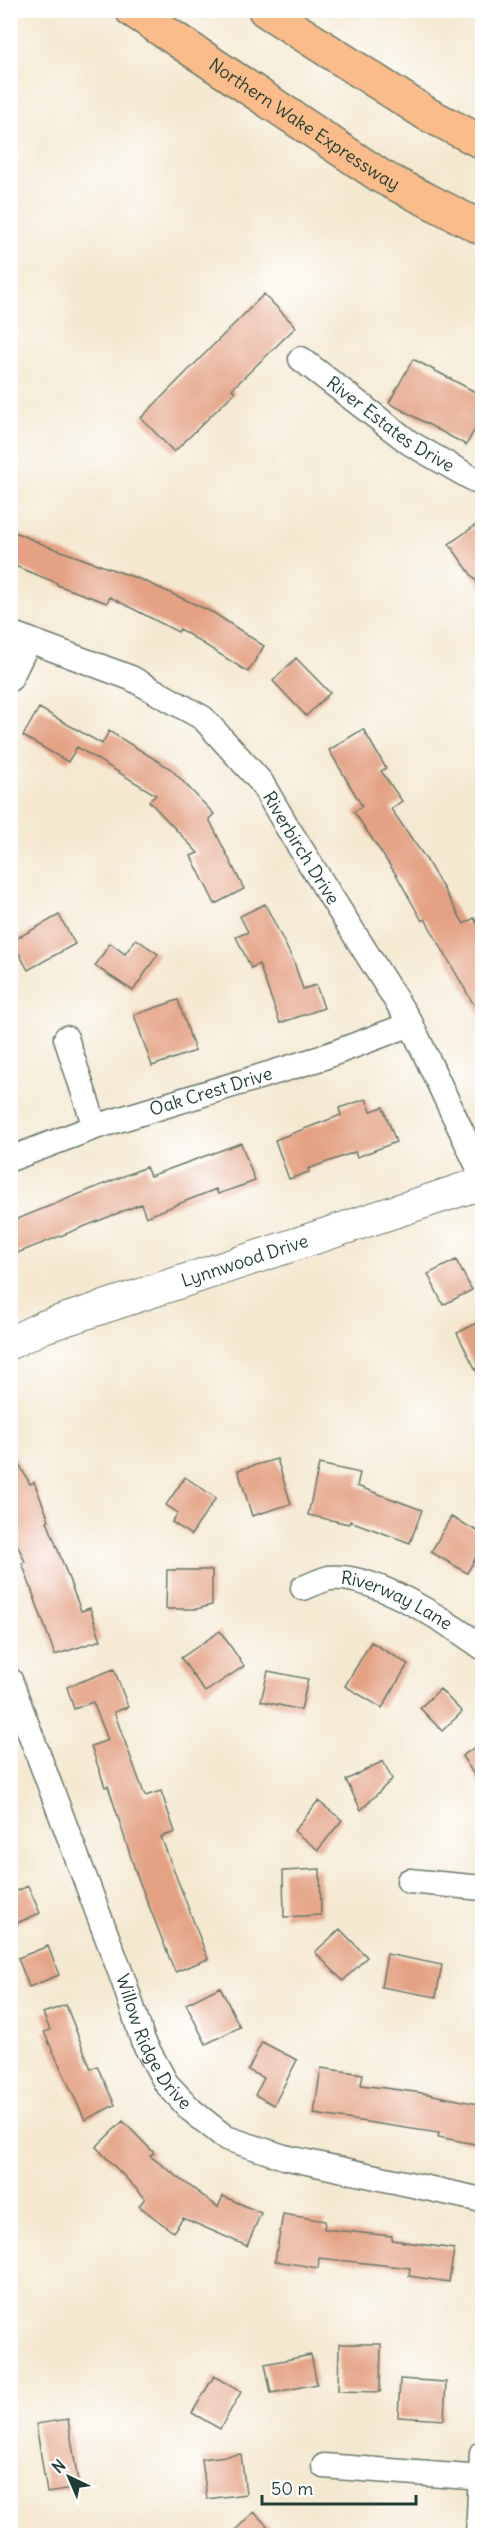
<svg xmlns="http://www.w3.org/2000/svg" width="493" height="2546" viewBox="0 0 493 2546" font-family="Delius,sans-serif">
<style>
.building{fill:#e4a183}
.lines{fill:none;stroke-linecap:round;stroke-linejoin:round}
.minor-casing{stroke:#6a796b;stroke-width:27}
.tertiary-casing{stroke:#6a796b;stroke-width:34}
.motorway-casing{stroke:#6a796b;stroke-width:36}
.minor{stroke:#fff;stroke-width:24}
.tertiary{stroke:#fff;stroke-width:32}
.motorway{stroke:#f9bc8a;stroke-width:33}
.labels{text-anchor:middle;stroke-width:4.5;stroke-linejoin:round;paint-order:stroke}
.street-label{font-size:18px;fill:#1f3d34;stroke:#fff}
</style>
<rect width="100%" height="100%" fill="#fff"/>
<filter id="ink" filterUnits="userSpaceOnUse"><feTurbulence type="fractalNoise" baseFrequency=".0167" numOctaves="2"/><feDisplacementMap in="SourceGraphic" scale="12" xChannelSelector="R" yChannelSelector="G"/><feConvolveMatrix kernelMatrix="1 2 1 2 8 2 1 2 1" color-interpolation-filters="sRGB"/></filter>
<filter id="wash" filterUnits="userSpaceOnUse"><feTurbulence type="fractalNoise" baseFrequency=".008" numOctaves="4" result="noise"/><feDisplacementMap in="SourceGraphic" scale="24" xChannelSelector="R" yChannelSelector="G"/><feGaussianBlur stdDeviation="1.35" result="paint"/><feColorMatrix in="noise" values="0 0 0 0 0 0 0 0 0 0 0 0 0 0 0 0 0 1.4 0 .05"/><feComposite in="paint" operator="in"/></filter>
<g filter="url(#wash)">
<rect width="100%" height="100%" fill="#f4e8d0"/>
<g id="blocks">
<path class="building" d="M264,294L296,327L232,389L235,392L174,452L141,418Z
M413,359L483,396V415L466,445L389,403Z
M483,520V591L449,544Z
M10,530L47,546L142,580L214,613L264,646L248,672L180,629L178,632L110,597L107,603L57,585V583L10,564Z
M296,658L330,693L306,716L273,681Z
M39,708L102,744L109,731L171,769L214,814L209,819L244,889L215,904L191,856L198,853L149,801L156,795L77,747L68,762L23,736Z
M363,729L386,768L381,771L402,801L391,809L426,859L464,924L474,918L483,932V1021L425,919L422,921L397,876L354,812L362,806L329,750Z
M265,904L294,962L303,989L316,985L324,1008L280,1023L259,964L251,968L236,937L248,932L240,916Z
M59,915L75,944L28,970L12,941Z
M136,939L158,954L133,991L95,966L110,943L125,954Z
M178,1000L195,1051L152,1066L134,1015Z
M366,1099L371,1111L383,1107L396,1142L357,1157L355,1152L308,1169L309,1172L289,1179L275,1140L341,1115L339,1108Z
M241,1143L255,1181L218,1194L216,1189L146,1217L141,1204L10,1256V1222L146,1167L150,1176Z
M456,1260L472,1290L443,1305L428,1274Z
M483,1320V1384L457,1333Z
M10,1447L30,1484L34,1482L49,1520L47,1521L81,1611L90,1608L101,1640L55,1655L22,1563L25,1562L10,1528Z
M277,1459L291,1504L252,1516L238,1470Z
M319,1464L360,1473L357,1486L422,1510L410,1543L350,1521L349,1524L308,1515Z
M185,1477L216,1498L191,1535L172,1522L178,1513L166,1505Z
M451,1517L483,1534V1546L467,1573L431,1552Z
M167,1570H212V1605L197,1609H166Z
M220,1631L244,1666L205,1692L181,1658Z
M371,1642L408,1664L382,1708L345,1686Z
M114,1669L128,1707L114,1712L145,1796L161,1791L175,1832L161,1837L208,1959L175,1972L136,1873L108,1786L105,1787L91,1746L108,1740L93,1702L74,1709L67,1687Z
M268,1671L308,1679L301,1710L261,1701Z
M440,1689L462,1712L442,1731L420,1708Z
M483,1742V1789L462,1756Z
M383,1761L392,1779L361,1810L346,1780Z
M318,1801L342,1820L318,1850L294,1831Z
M320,1869L321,1915L284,1917L283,1871Z
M28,1886L40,1913L10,1926V1894Z
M340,1929L367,1957L343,1981L315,1952Z
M48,1946L59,1975L29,1987L18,1958Z
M387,1954L442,1965L436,1997L381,1987Z
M220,1987L240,2027L206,2044L186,2004Z
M66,2005L91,2069L97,2066L115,2105L85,2120L44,2032L50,2030L43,2013Z
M262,2042L297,2060L274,2105L255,2095L264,2078L248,2070Z
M321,2068L363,2074L361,2085L423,2093L483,2105L480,2145L438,2137L439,2133L314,2114Z
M123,2121L154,2153L150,2156L218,2207L223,2196L261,2213L247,2246L183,2218L173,2232L139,2206L145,2198L96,2147Z
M283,2214L325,2221L324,2229L392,2236V2240L454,2249L449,2282L409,2276L410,2268L319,2258L318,2268L275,2261Z
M339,2344H381L380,2392L338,2391Z
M311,2355L317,2384L271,2393L265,2364Z
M214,2376L241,2392L220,2429L192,2413Z
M400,2379L446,2382L444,2420L398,2417Z
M68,2419L79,2488L47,2493L36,2424Z
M241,2454L246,2494L207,2499L202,2459Z
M254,2512L276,2535H230Z"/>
</g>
</g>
<g filter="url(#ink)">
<use href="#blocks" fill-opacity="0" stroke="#6a796b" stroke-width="1.5"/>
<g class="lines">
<g class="minor-casing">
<g id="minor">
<path id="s1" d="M301,359L410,443L482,484"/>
<path id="s2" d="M10,633L131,678L203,718L261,782L289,830L411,1024L482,1175"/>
<path d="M10,679L29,640"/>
<path d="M66,1038L95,1127"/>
<path id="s3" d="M10,1159L95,1127L321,1058L411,1024"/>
<path id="s4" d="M303,1588C311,1585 321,1580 329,1578C373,1573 447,1622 482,1647"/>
<path id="s5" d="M10,1680L124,1982L143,2041L166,2083L191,2110L226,2138L284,2157L482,2200"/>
<path d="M409,1881L482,1888"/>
<path d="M324,2466L482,2478"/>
<path d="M478,2536L482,2453"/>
</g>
</g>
<g class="tertiary-casing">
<g id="tertiary">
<path id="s6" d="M10,1343L43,1327L482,1183"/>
</g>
</g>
<g class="motorway-casing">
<g id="motorway">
<path id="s7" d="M132,10L382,177L482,228"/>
<path d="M265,10L427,114L482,142"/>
</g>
</g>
<use href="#minor" class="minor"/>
<use href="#tertiary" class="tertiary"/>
<use href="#motorway" class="motorway"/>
</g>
</g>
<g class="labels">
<g class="street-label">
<text dy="6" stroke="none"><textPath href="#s7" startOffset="207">Northern Wake Expressway</textPath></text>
<text dy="6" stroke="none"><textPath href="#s1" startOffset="111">River Estates Drive</textPath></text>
<text dy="6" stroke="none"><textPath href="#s2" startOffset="375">Riverbirch Drive</textPath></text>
<text dy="6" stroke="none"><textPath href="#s3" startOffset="212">Oak Crest Drive</textPath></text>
<text dy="6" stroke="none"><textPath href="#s6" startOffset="249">Lynnwood Drive</textPath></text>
<text dy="6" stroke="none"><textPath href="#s4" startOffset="100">Riverway Lane</textPath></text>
<text dy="6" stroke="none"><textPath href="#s5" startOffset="390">Willow Ridge Drive</textPath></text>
</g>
</g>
<rect width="493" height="2546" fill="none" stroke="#fff" stroke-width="36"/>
<g transform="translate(69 2477) rotate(316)" stroke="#ffffff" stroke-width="4.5" paint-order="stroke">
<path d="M0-4.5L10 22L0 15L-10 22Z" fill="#1f3d34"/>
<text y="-9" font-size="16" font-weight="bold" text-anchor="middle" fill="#1f3d34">N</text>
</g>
<path d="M262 2495v9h154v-9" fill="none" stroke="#1f3d34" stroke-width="3"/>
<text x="271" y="2495" font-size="18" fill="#1f3d34" stroke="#ffffff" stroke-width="4.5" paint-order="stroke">50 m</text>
</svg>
